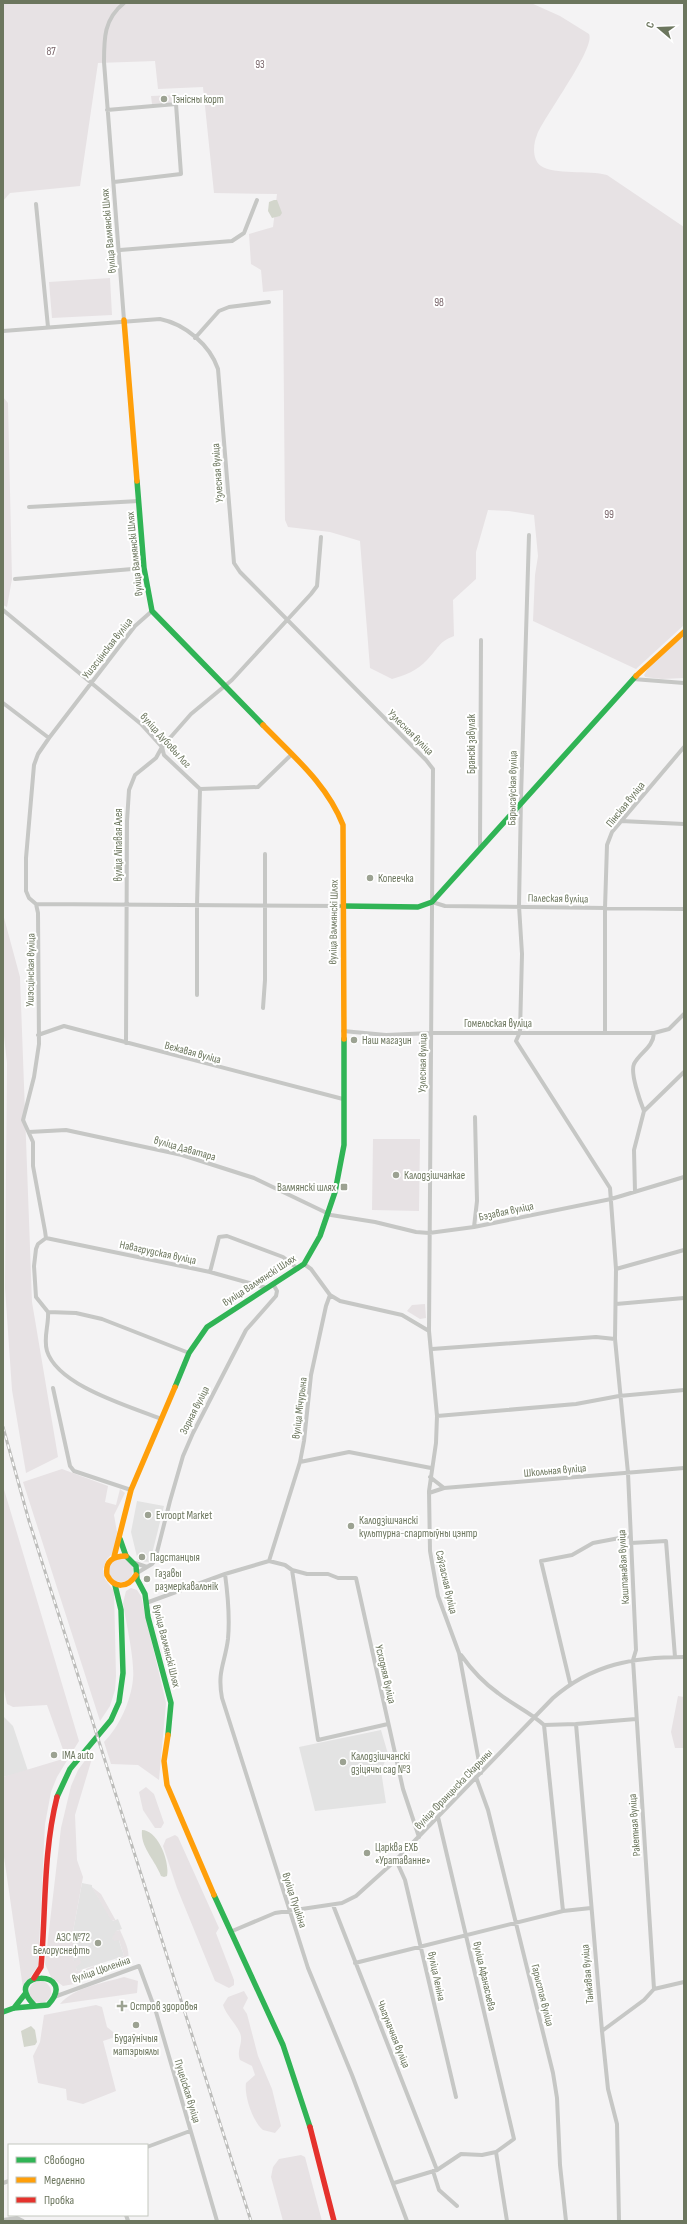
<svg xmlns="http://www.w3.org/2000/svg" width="687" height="2224" viewBox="0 0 687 2224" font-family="'Sofia Sans Condensed',sans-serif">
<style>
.built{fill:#e3e3e3}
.green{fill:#e7e2e4}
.water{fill:#d3d6cc}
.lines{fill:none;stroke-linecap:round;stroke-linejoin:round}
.street{stroke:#c6c7c5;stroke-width:4}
.fast{stroke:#30b455;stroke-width:5.5}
.slow{stroke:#ff9f0a;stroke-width:5.5}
.jam{stroke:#e5322d;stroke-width:5.5}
.rail-casing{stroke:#bdbdbb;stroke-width:3}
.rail{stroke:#fff;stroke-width:1.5;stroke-dasharray:4.5;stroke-linecap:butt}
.poi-dot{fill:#9ca292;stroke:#fff;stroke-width:1.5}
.labels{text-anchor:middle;stroke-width:4;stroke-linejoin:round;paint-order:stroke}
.park-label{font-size:11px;fill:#79656a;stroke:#fff}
.poi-label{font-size:11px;fill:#6c765e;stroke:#fff;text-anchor:start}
.street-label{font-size:11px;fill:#6c765e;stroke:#fff}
</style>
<rect width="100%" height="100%" fill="#f4f3f4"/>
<path class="built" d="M137,1501L164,1506L150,1562L138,1561L131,1532Z
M3,1716L13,1726L28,1771L3,1777Z
M381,1730L388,1754L381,1771L386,1803L315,1811L299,1747Z
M82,1883L92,1885V1887L113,1921L118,1919L122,1929L116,1931L124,1956L77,1971L70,1949L74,1948L72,1937Z"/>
<path class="green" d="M3,3H531L560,16L589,34C596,48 543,118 537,135C533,144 532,160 541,166C554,175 589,170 607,175L684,227V625L636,669L533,621L535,575L538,556L534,515L509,511L488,510L476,552V579L453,600L454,636C438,642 438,649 427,660C417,671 405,675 392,679L370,668L360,541L330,532L288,527L285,520L283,290L263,292L261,270L251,264L249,234L273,227L277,194L214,193L203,87L158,89L155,61L98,63L80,186L10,193L3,201Z
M176,95L177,102L152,104L151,96Z
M110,278L112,315L52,318L49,282Z
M3,397L8,403L12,579L7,607L3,605Z
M684,635V678L662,679L645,677L644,675L649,667Z
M3,914L20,977L32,1302L58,1457L26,1473L12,1390L5,1288L7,1063L3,1027Z
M373,1139H420L419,1211L372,1210Z
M425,1304L426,1318L420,1319L407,1311L412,1305Z
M62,1469L108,1486L105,1502L116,1505L120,1489L125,1493L114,1515L117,1532L114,1552L107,1559L103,1569L105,1579L114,1591L116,1676L115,1690L110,1706L100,1721L23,1482Z
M3,1486L79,1741L57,1777L51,1792L45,1824L38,1966L23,1988L3,1850V1777L66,1758L47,1705L13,1707L7,1704L3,1685Z
M109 1570a12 12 0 1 1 24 0a12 12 0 1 1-24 0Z
M131,1588L137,1590L141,1596L166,1703L159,1780L138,1765L111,1764L104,1742C119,1727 131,1701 133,1679C135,1661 126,1622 123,1603L126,1591Z
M678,1696L684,1697V1748H675L671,1732Z
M92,1751L93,1755L75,1815L77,1860L83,1877L72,1937L74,1948L70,1950L74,1961L80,1959L81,1963L76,1967L77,1971L83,1969L74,1984L63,1986L51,1977L45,1964L61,1828L71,1786L78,1770Z
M146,1787L154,1794L164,1823L161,1828H155L143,1810L139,1792Z
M175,1835L178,1837L219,1928L216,1933L234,1980V1985L229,1988L215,1981L177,1888L163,1846L166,1839Z
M92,1887L101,1894L116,1921L111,1920Z
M120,1930C124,1940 135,1958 123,1965L115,1960L124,1956L119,1940L114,1941L112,1938L116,1931Z
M102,1963L104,1967L108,1965L109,1968L106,1969V1971L79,1982L86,1969Z
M124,1977L138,1981L137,1993L60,2004C74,1987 104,1983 124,1977Z
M29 1992a11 11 0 1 1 22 0a11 11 0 1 1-22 0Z
M244,1991L248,1998L243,2008L247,2014L258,2056L272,2089L281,2126L275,2133L263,2130C253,2122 244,2096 246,2083L255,2075L252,2066L240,2060C236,2049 244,2043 240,2033C235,2022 226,2015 223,2005L228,1997Z
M96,2005L102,2007L107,2027L118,2036L103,2041L116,2091L83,2104L67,2100L66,2089L38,2083L33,2056L40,2042L44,2015Z
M301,2155L305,2157L322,2221H283L271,2177L273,2167L279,2159Z"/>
<path class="water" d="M274,200H277L282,213L280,216L272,218L268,211L269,202Z
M142,1830C158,1830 170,1862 167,1876L164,1877L161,1876C155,1860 140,1847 142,1830Z
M31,2026L35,2030L37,2042L35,2045L24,2047L21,2031Z"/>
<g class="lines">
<path class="street" d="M124,3C104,19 104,38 104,62L124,320
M107,110L176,104L181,174L114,182
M36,204L48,327
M120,250L232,241L244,233L257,200
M3,331L160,319C185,324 210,345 218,369L234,563L240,572L426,760L433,769L429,1331L437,1416L436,1443L429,1491L430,1551L438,1596L459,1653L481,1773
M195,338L219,311L229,307L269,302
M29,507L139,501
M529,535L521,798L519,906L522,954L520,1032L516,1041L610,1188L616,1269L615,1339L628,1473L636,1650L633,1660L654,1989
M15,579L144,568
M3,610L141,724L162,747L164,755L200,789L258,787L292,754
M152,611L135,626L49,738L38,754L34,765L26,858V891L29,898L36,904L38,913L39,1044L34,1077L23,1120L33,1142V1166L45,1231L46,1238L38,1244L36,1249L34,1266L36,1297L48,1312C49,1325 43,1338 47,1351C58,1386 129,1406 161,1419
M633,679L684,683
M3,703L49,738
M621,821L684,824
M480,849L481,640
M432,902L445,906L684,909
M36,904L343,906
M197,995V905L200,789
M263,1008L265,980V854
M343,1031L386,1035L431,1033H654L669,1029L684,1014
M605,1032V908L607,845L612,832L684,747
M38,1035L64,1026L343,1099
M126,1043L127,821L129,790L135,775L156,758L162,747L191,714L232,680L311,594L317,586L321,537
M644,1111C640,1101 630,1073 634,1064C640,1052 653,1048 654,1033
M29,1132L66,1130L182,1155L254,1178L331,1215L375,1222L416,1232L429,1233L474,1227L611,1199L684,1177
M635,1192L634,1150L644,1111L684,1072
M474,1227L477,1201L475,1117
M46,1238L210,1272L267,1288
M304,1264L311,1269L330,1295L340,1301L402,1315L429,1331
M616,1269L684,1250
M210,1272L219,1237L227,1236L283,1257L298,1269
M616,1304L684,1298
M48,1312L76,1313L102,1319L189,1353
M432,1349L596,1337L615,1339
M53,1388L70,1466L74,1471L131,1490
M437,1416L576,1404L619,1396L684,1390
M300,1462L349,1452L431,1468
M430,1477L444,1488
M429,1493L444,1488L684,1468
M631,1543L666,1541L675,1657
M269,1561L300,1462L304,1441L311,1375L326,1306L330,1295
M135,1563L147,1567
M292,1570L318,1740L388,1724
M137,1573L152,1564L155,1560L170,1501L183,1456L193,1433L246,1330L276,1296L277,1291L273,1284
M225,1574C228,1596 230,1617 228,1639C225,1663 217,1671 222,1698L308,1968L352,2075L407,2221
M146,1603L225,1574L269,1561L285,1565L292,1570L307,1574H328L338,1578H356L403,1789L419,1837
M461,1655C471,1669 484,1683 498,1693C513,1705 530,1712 544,1725L576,1724L636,1719
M570,1683L541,1561L572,1555L593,1543L630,1536
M576,1724L602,2031L608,2089L617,2124L619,2221
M544,1725L563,1911
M476,1777L488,1810L553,2073L557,2098L560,2165L566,2221
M396,1860L405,1880L456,2097
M333,1905L437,2170
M230,1932L275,1913L342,1903L356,1896L396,1860L553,1698C592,1664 634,1657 684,1657
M355,1963L563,1911L591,1908
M54,1997L139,1966L156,2012L217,2221
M602,2031L644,2000L654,1989L684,1982
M147,2147L190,2131
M496,2152L507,2221
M433,2171L439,2190L457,2206
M3,2183L9,2181
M394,2183L437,2170L461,2154L482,2155L496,2152L514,2139L438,1817
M126,2215L128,2221
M3,2220L17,2218L23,2221"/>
<path class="fast" d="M137,481L144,568L152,611L263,725
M343,906L418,907L432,902L636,676
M175,1387L189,1353L207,1327L304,1264L320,1236L335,1192L344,1145V1039
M120,1539L126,1556L136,1566L137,1579L145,1594L148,1617L171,1703L168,1735
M57,1797L70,1769L111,1720L119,1702L123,1673L121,1610L115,1585
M214,1895L283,2045L310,2127
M14,2008L25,1994
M3,2012L14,2008L48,2005C81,1969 0,1970 34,2005"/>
<path class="slow" d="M124,320L137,481
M636,676L684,632
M263,725C293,756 327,784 343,825L344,1039
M126,1556C113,1556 105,1561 107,1575C114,1589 128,1588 136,1575
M114,1557L131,1490L175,1387
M168,1735L164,1761L167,1785L214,1895"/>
<path class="jam" d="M34,1978L41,1967C46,1910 43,1853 57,1797
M310,2127L334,2221"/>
<g class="rail-casing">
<path id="rail" d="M3,1427L29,1521L251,2221"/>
</g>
<use href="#rail" class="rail"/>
</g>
<g class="poi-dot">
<circle cx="164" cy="99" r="4"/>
<circle cx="370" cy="878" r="4"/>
<circle cx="354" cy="1040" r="4"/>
<circle cx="396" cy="1175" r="4"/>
<rect x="340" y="1183" width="8" height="8" rx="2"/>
<circle cx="148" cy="1515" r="4"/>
<circle cx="351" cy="1526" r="4"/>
<circle cx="142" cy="1557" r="4"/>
<circle cx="147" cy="1579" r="4"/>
<circle cx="54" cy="1755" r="4"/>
<circle cx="343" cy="1762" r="4"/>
<circle cx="367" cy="1853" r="4"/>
<circle cx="98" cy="1943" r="4"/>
<path d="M120 2000h4v4h4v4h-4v4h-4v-4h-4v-4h4z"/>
<circle cx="136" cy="2025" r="4"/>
</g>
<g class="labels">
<g class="park-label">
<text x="51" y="55">87</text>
<text x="260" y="68">93</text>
<text x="439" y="306">98</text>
<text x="609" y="518">99</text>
</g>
<g class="poi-label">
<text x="172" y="103">Тэнісны корт</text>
<text x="378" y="882">Копеечка</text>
<text x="362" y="1044">Наш магазин</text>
<text x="404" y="1179">Калодзішчанкае</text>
<text x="336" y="1191" text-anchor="end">Валмянскі шлях</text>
<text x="156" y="1519">Evroopt Market</text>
<text x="359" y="1524">Калодзішчанскі<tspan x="359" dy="13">культурна-спартыўны цэнтр</tspan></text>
<text x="150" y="1561">Падстанцыя</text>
<text x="155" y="1577">Газавы<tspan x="155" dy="13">размеркавальнік</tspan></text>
<text x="62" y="1759">IMA auto</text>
<text x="351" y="1760">Калодзішчанскі<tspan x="351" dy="13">дзіцячы сад №3</tspan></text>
<text x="375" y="1851">Царква ЕХБ<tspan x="375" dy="13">«Уратаванне»</tspan></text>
<text x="90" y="1941" text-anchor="end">АЗС №72<tspan x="90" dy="13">Белоруснефть</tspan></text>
<text x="130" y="2010">Остров здоровья</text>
<text x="136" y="2042" text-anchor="middle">Будаўнічыя<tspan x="136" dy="13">матэрыялы</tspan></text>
</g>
<g class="street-label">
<text transform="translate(108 231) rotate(-95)" y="4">вуліца Валмянскі Шлях</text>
<text transform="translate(217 473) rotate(-94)" y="4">Узлесная вуліца</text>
<text transform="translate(134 554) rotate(-96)" y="4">вуліца Валмянскі Шлях</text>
<text transform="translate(107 648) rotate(-52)" y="4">Ушэсцінская вуліца</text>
<text transform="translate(411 732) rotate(45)" y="4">Узлесная вуліца</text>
<text transform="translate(166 740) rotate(48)" y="4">вуліца Дубовы Лог</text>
<text transform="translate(471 744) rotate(-90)" y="4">Бранскі завулак</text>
<text transform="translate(512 788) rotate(-89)" y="4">Барысаўская вуліца</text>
<text transform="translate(625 804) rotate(-51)" y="4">Пінская вуліца</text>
<text transform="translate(118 845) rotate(-90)" y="4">вуліца Ліпавая Алея</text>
<text transform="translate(558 898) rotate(1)" y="4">Палеская вуліца</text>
<text transform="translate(333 922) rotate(-89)" y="4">вуліца Валмянскі Шлях</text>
<text transform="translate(30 970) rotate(-89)" y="4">Ушэсцінская вуліца</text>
<text x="498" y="1027">Гомельская вуліца</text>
<text transform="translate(193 1052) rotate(15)" y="4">Вежавая вуліца</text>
<text transform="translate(422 1063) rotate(-89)" y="4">Узлесная вуліца</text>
<text transform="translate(185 1148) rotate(16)" y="4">вуліца Даватара</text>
<text transform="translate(506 1211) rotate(-12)" y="4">Бэзавая вуліца</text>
<text transform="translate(158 1252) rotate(12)" y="4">Навагрудская вуліца</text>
<text transform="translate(259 1280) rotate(-33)" y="4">вуліца Валмянскі Шлях</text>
<text transform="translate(299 1408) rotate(-83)" y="4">вуліца Мічурына</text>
<text transform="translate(194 1410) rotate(-63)" y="4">Зорная вуліца</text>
<text transform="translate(555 1470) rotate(-5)" y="4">Школьная вуліца</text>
<text transform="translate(623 1567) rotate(-93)" y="4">Каштанавая вуліца</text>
<text transform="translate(447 1582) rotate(77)" y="4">Саўгасная вуліца</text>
<text transform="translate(167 1646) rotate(76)" y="4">вуліца Валмянскі Шлях</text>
<text transform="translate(386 1674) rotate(77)" y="4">Усходняя вуліца</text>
<text transform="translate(453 1789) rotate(-46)" y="4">вуліца Францыска Скарыны</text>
<text transform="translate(634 1825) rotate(-94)" y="4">Ракетная вуліца</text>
<text transform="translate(295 1900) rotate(72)" y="4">вуліца Пушкіна</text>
<text transform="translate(101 1969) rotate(-19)" y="4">вуліца Цюленіна</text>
<text transform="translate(587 1974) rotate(-95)" y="4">Танкавая вуліца</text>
<text transform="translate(437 1976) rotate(78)" y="4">вуліца Леніна</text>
<text transform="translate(485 1976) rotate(77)" y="4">вуліца Афанасьева</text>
<text transform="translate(543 1995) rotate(76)" y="4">Гарыстая вуліца</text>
<text transform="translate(394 2034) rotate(68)" y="4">Чыгуначная вуліца</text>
<text transform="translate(188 2091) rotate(73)" y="4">Пуцейская вуліца</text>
</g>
</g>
<rect width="687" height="2224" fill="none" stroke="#6c765e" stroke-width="8"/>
<rect x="8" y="2144" width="140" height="72" fill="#ffffff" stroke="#c4c8bf"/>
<rect x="16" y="2157" width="20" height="6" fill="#30b455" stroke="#c4c8bf"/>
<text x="44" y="2164" font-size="12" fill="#6c765e">Свободно</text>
<rect x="16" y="2177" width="20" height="6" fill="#ff9f0a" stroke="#c4c8bf"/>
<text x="44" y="2184" font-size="12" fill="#6c765e">Медленно</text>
<rect x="16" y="2197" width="20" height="6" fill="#e5322d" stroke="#c4c8bf"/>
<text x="44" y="2204" font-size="12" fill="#6c765e">Пробка</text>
<g transform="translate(659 28) rotate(289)" stroke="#ffffff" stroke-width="3" paint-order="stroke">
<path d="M0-3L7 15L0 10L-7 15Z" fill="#6c765e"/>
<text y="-6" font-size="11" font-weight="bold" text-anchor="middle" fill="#6c765e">С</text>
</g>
</svg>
